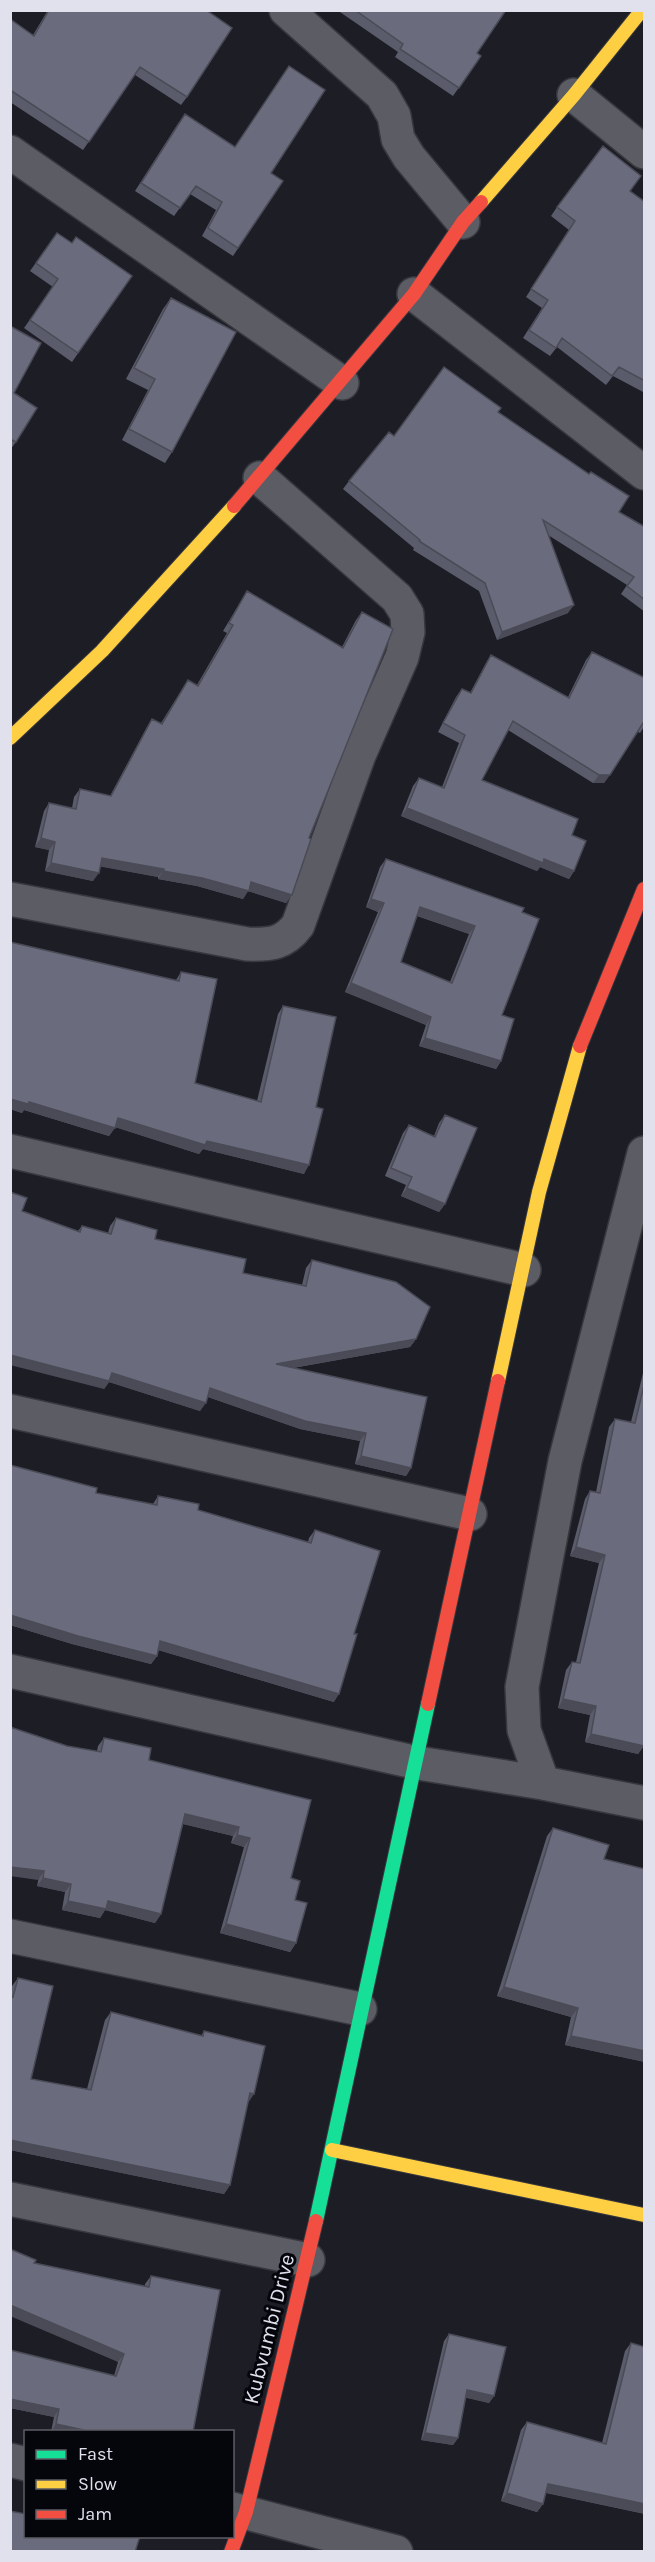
<svg xmlns="http://www.w3.org/2000/svg" width="655" height="2562" viewBox="0 0 655 2562" font-family="Karla,sans-serif">
<style>
.lines{fill:none;stroke-linecap:round;stroke-linejoin:round}
.street-casing{stroke:#37373e;stroke-width:36}
.fast-casing{stroke:#37373e;stroke-width:16}
.slow-casing{stroke:#37373e;stroke-width:16}
.jam-casing{stroke:#37373e;stroke-width:16}
.street{stroke:#5c5c64;stroke-width:33}
.fast{stroke:#16e098;stroke-width:14}
.slow{stroke:#ffcf43;stroke-width:14}
.jam{stroke:#f24e42;stroke-width:14}
.wall{fill:#5b5c6b;fill-rule:evenodd}
.shaded-wall{fill:#4a4b57}
.building{fill:#6a6b7c;stroke:#4a4b57;stroke-width:1.5;fill-rule:evenodd}
.labels{text-anchor:middle;stroke-width:6;stroke-linejoin:round;paint-order:stroke}
.street-label{font-size:21px;fill:#e0e1ed;stroke:#05050c}
</style>
<rect width="100%" height="100%" fill="#1d1d26"/>
<g class="lines">
<g class="street-casing">
<path id="street" d="M286,10L382,95L394,116L398,139L409,157L463,222
M574,95L644,152
M10,152L342,383
M414,294L644,473
M10,899L247,944C270,945 284,944 298,925L359,755L402,657L408,632L407,614L397,598L260,478
M10,1151L524,1270
M10,1411L470,1514
M10,1671L418,1763L543,1783L644,1803
M543,1783L524,1730L522,1687L565,1461L644,1153
M10,1936L360,2009
M10,2199L308,2260
M10,2460L26,2464
M232,2509L396,2552"/>
</g>
<g class="fast-casing">
<path id="fast" d="M316,2221L428,1704"/>
</g>
<g class="slow-casing">
<path id="slow" d="M481,202L574,95L642,10
M10,738L102,651L234,506
M498,1381L539,1192L580,1046
M332,2150L644,2215"/>
</g>
<g class="jam-casing">
<path id="jam" d="M234,506L414,294L463,222L481,202
M580,1046L644,889
M428,1704L498,1381
M231,2552L246,2512L316,2221"/>
</g>
<use href="#street" class="street"/>
<use href="#fast" class="fast"/>
<use href="#slow" class="slow"/>
<use href="#jam" class="jam"/>
</g>
<path class="wall" d="M48,10H206L187,97L181,105L135,75L83,150L10,102V19L33,35Z
M337,10H506L477,53L481,56L453,96L395,57L398,52Z
M179,122L271,173L283,181L233,256L202,236L216,210L190,194L174,216L135,191Z
M630,191L645,202V393L613,376L606,385L557,347L550,356L523,338L542,308L526,297L569,230L551,216L557,207Z
M57,233L72,243L132,276L72,362L24,328L53,287L30,271Z
M171,298L172,452L165,463L122,440L148,390L126,379L163,309Z
M10,326L16,442L10,450Z
M498,412L619,512L645,527V612L621,594L627,585L548,535L568,613L497,640L479,591L413,550L414,548L343,489L349,481L394,436Z
M247,591L342,647L356,620L362,612L309,838L286,903L248,891L243,899L197,886L158,879V877L100,866L93,881L45,871L49,850L35,847L44,811L49,803L72,808L74,797L80,789L110,796L147,727L152,719L161,723L188,680L197,685L227,633L223,631Z
M592,652L645,678V725L640,733L638,732L604,783H593L508,730L482,780L572,835L574,871L569,879L540,867L537,871L401,816L413,786L419,778L442,787L459,743L438,732L456,697L462,689L470,693L486,663L491,655L568,697L586,660Z
M386,859L522,912L502,1015L501,1061L496,1069L419,1046L426,1025L345,992L378,912L366,907L380,867ZM417,916L469,934L450,982L401,962Z
M181,972L195,1083L257,1101L278,1014L283,1006L316,1107L304,1174L203,1149L199,1154L115,1127L109,1136L24,1110L22,1113L10,1109L176,980Z
M445,1115V1204L439,1212L401,1196L406,1185L385,1176L403,1133L409,1125L434,1136L439,1123Z
M22,1211L78,1231L82,1226L108,1233L110,1226L116,1218L155,1239L243,1273L302,1285L306,1268L312,1260L416,1339L410,1347L293,1368L411,1468L406,1476L355,1464L360,1441L300,1429L208,1397L200,1411L109,1382L104,1389Z
M645,1365V1744L638,1754L585,1742L590,1715L558,1708L566,1670L572,1662H576L599,1563L570,1556L585,1499L590,1491L596,1492L609,1427L615,1419L631,1422Z
M10,1465L96,1493L153,1504L158,1496L198,1510L308,1542L309,1538L315,1530L334,1702L158,1650L157,1656L151,1664L72,1644L10,1625Z
M104,1738L149,1760L311,1800L291,1878L295,1900L296,1943L290,1952L220,1933L244,1847L231,1843L233,1836L183,1824L161,1914L155,1923L105,1910L100,1918L62,1910L65,1892L37,1886L67,1746L97,1751L98,1746Z
M553,1828L604,1859L645,2062L565,2045L571,2017L497,1996L547,1836Z
M18,1978L31,2079L87,2089L105,2020L111,2012L201,2036L204,2031L248,2102L230,2185L224,2194L10,2150V1991L12,1986Z
M34,2263L145,2287V2284L151,2276L193,2432H51L54,2417L10,2408V2350L114,2376L118,2362Z
M449,2334L494,2396L489,2403L465,2397L458,2438L453,2445L421,2440L444,2341Z
M631,2343L645,2514L546,2493L543,2504L537,2512L501,2501L521,2430L527,2422L602,2443L625,2351Z"/>
<path class="shaded-wall" d="M574,605L568,613L497,640L502,632Z
M599,775H610L604,783H593Z
M407,808L544,859L574,871L569,879L540,867L537,871L401,816Z
M41,838L55,842L49,850L35,847Z
M102,858L164,869L158,877L97,866Z
M51,863L99,873L93,881L45,871Z
M163,871L251,882L292,895L286,903L248,891L243,899L197,886L158,879Z
M371,899L384,903L378,912L366,907Z
M420,907L475,926L469,934L415,915Z
M351,983L431,1017L426,1025L345,992Z
M425,1038L501,1061L496,1069L419,1046Z
M10,1099L29,1102L115,1128L109,1136L24,1110L22,1113L10,1109Z
M118,1118L309,1165L304,1174L203,1149L199,1154L112,1126Z
M407,1188L445,1204L439,1212L401,1196Z
M416,1339L410,1347L270,1372L276,1364Z
M10,1355L112,1373L206,1403L200,1411L109,1382L104,1389L10,1365Z
M210,1388L366,1433L360,1441L300,1429L205,1396Z
M361,1456L411,1468L406,1476L355,1464Z
M576,1547L605,1555L599,1563L570,1556Z
M10,1615L157,1656L151,1664L72,1644L10,1625Z
M160,1641L339,1694L334,1702L155,1649Z
M563,1699L596,1706L590,1715L558,1708Z
M591,1734L644,1746L638,1754L585,1742Z
M185,1814L239,1827L233,1836L179,1823Z
M237,1835L250,1838L244,1847L231,1843Z
M10,1867L44,1871L38,1880L10,1876Z
M43,1878L71,1884L65,1892L37,1886Z
M68,1901H108L161,1914L155,1923L105,1910L100,1918L62,1910Z
M226,1924L296,1943L290,1952L220,1933Z
M504,1987L578,2008L571,2017L497,1996Z
M571,2036L645,2051V2062L565,2045Z
M250,2093L254,2094L248,2103Z
M10,2140L230,2185L224,2194L10,2150Z
M10,2305L124,2354L118,2362L10,2316Z
M467,2390L494,2396L489,2403L462,2397Z
M10,2399L59,2409L54,2417L10,2408Z
M56,2424L93,2432H51Z
M425,2433L458,2438L453,2445L421,2440Z
M548,2484L645,2504V2514L543,2492Z
M507,2493L543,2504L537,2512L501,2501Z"/>
<path class="building" d="M49,10H206L232,28L187,97L140,67L89,142L10,90V19L34,36Z
M355,10H506L477,53L481,56L459,88L400,49L403,44Z
M289,66L325,90L271,173L283,181L238,248L208,228L222,202L196,186L180,208L141,183L185,114L235,147Z
M603,146L641,176L630,191L645,202V381L619,367L612,376L562,338L556,348L529,330L548,300L531,289L575,221L557,207Z
M57,233L72,243L76,237L132,276L78,353L30,320L58,279L36,263Z
M171,298L236,332L172,452L129,429L155,379L134,368Z
M10,326L41,343L14,393L37,408L16,442L10,439Z
M444,367L501,408L498,412L589,474L591,472L629,496L619,512L645,527V600L627,586L634,577L543,520L574,605L502,632L485,583L419,541L420,540L349,481L389,432L394,436Z
M247,591L343,648L362,612L393,629L309,838L311,839L308,848L292,895L251,882L249,891L202,878L163,871L164,869L102,858L99,873L51,863L55,842L41,838L49,803L76,809L80,789L111,796L152,719L162,724L188,680L198,686L233,625L229,623Z
M592,652L645,678V724L643,723L610,775H599L513,721L482,780L578,819L572,835L586,841L574,871L544,859L543,863L407,808L419,778L444,788L465,735L443,723L462,689L471,693L491,655L569,698Z
M386,859L524,908L522,912L539,919L502,1015L514,1019L501,1061L425,1038L431,1017L351,983L384,903L371,899ZM420,907L475,926L452,983L401,962Z
M10,942L179,981L181,972L217,979L195,1083L261,1102L283,1006L336,1017L316,1107L323,1109L309,1165L207,1141L205,1145L118,1118L115,1128L29,1102L28,1104L10,1099Z
M445,1115L477,1128L445,1204L407,1188L412,1177L391,1168L409,1125L435,1137Z
M10,1192L27,1198L22,1211L80,1232L82,1226L111,1234L116,1218L157,1230L155,1239L246,1259L243,1273L306,1286L312,1260L396,1282L430,1307L416,1339L276,1364L427,1397L411,1468L361,1456L366,1433L305,1421L210,1388L206,1403L112,1373L109,1381L10,1355Z
M645,1381V1744L644,1746L591,1734L596,1706L563,1699L572,1662L580,1663L605,1555L576,1547L590,1491L600,1493L615,1419L635,1423Z
M10,1465L97,1488L96,1493L157,1505L158,1496L199,1504L198,1510L311,1543L315,1530L380,1551L354,1634H357L339,1694L160,1641L157,1656L78,1636L10,1615Z
M10,1727L67,1746L101,1752L104,1738L151,1748L149,1760L311,1800L291,1878L300,1881L295,1900L307,1903L296,1943L226,1924L250,1838L237,1835L239,1827L185,1814L161,1914L108,1901L106,1909L68,1901L71,1884L43,1878L44,1871L10,1867Z
M553,1828L609,1845L604,1859L645,1869V2051L571,2036L578,2008L504,1987Z
M18,1978L53,1986L31,2079L91,2090L111,2012L203,2036L204,2031L265,2046L254,2094L250,2093L230,2185L10,2140V1996L13,1997Z
M10,2249L36,2260L34,2263L149,2287L151,2276L220,2290L193,2432H93L56,2424L59,2409L10,2399V2350L116,2376L124,2354L10,2305Z
M449,2334L506,2347L494,2396L467,2390L458,2438L425,2433Z
M631,2343L645,2347V2504L548,2484L543,2504L507,2493L527,2422L606,2444Z
M10,2511L26,2514V2536H140L135,2552H10Z"/>
<g class="labels">
<g class="street-label">
<text transform="translate(269 2329) rotate(-76)" y="7">Kubvumbi Drive</text>
</g>
</g>
<rect width="655" height="2562" fill="none" stroke="#e0e1ed" stroke-width="24"/>
<rect x="24" y="2430" width="210" height="108" fill="#05050c" stroke="#5d5d66" stroke-width="1.5"/>
<rect x="36" y="2450" width="30" height="9" fill="#16e098" stroke="#5d5d66" stroke-width="1.5"/>
<text x="78" y="2460" font-size="18" fill="#e0e1ed">Fast</text>
<rect x="36" y="2480" width="30" height="9" fill="#ffcf43" stroke="#5d5d66" stroke-width="1.5"/>
<text x="78" y="2490" font-size="18" fill="#e0e1ed">Slow</text>
<rect x="36" y="2510" width="30" height="9" fill="#f24e42" stroke="#5d5d66" stroke-width="1.5"/>
<text x="78" y="2520" font-size="18" fill="#e0e1ed">Jam</text>
</svg>
